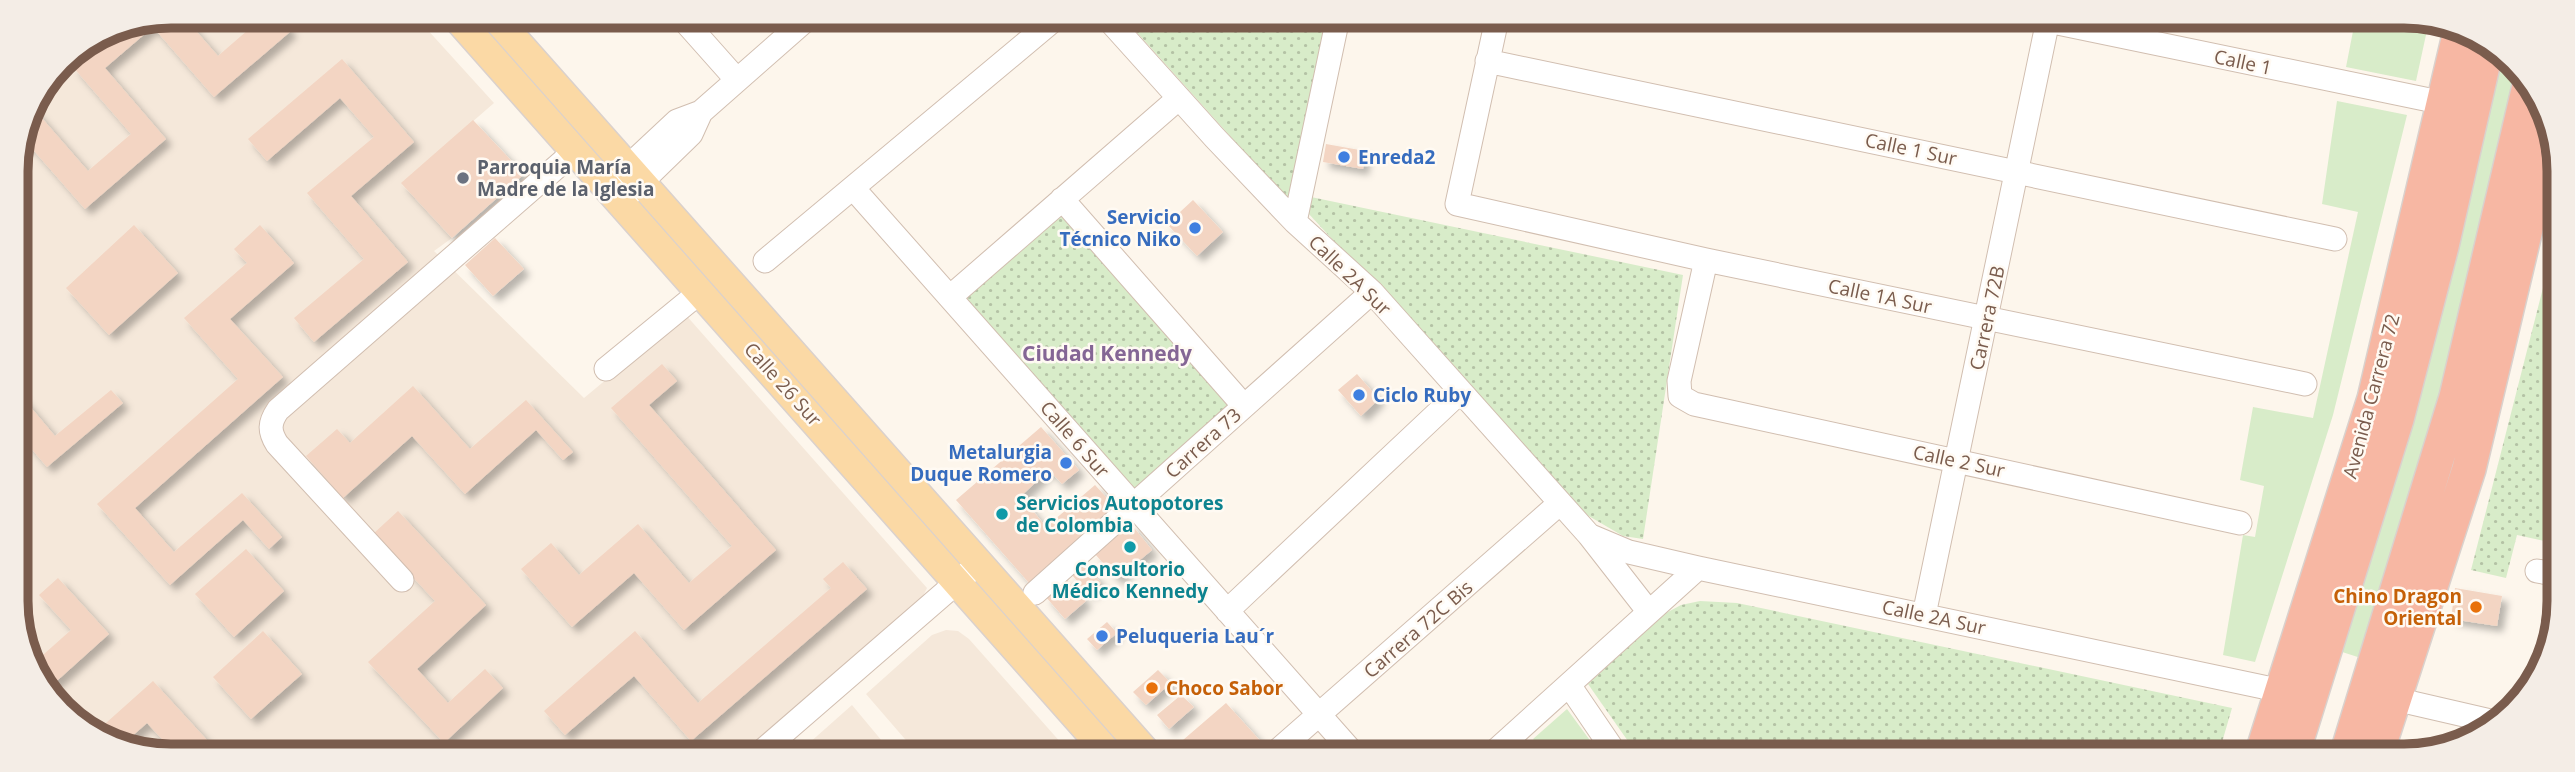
<svg xmlns="http://www.w3.org/2000/svg" width="2575" height="772" viewBox="0 0 2575 772" font-family="'Open Sans',sans-serif">
<style>
.residential{fill:#f5e8da}
.grass{fill:#d8ecc9}
.park{fill:url(#park-dots)}
.building{fill:#f3d5c3;filter:url(#shadow)}
.lines{fill:none;stroke-linecap:round;stroke-linejoin:round}
.minor-casing{stroke:#d1beb0;stroke-width:25}
.major-casing{stroke:#dad1cd;stroke-width:31}
.highway-casing{stroke:#dad1cd;stroke-width:36}
.minor{stroke:#fff;stroke-width:23}
.major{stroke:#fbd9a5;stroke-width:28}
.highway{stroke:#f7b7a3;stroke-width:33}
.shop-dot{fill:#3f7fe0;stroke:#fffaf3;stroke-width:2.5}
.worship-dot{fill:#6b7280;stroke:#fffaf3;stroke-width:2.5}
.culture-dot{fill:#0f9aa8;stroke:#fffaf3;stroke-width:2.5}
.food-dot{fill:#e8710a;stroke:#fffaf3;stroke-width:2.5}
.labels{text-anchor:middle;stroke-width:5;stroke-linejoin:round;paint-order:stroke}
.street-label{font-size:19px;fill:#7a5c4d;stroke:#fffaf3}
.shop-label{font-size:19px;font-weight:bold;fill:#366cbe;stroke:#fffaf3;text-anchor:start}
.worship-label{font-size:19px;font-weight:bold;fill:#5b616d;stroke:#fffaf3;text-anchor:start}
.culture-label{font-size:19px;font-weight:bold;fill:#0d838f;stroke:#fffaf3;text-anchor:start}
.food-label{font-size:19px;font-weight:bold;fill:#c56008;stroke:#fffaf3;text-anchor:end}
.neighbourhood-label{font-size:21px;font-weight:bold;fill:#846695;stroke:#fffaf3}
.rim{fill:none;stroke:#7a5c4d;stroke-width:9}
</style>
<defs>
<pattern id="park-dots" width="8" height="8" patternUnits="userSpaceOnUse" patternTransform="scale(1.75)"><rect width="8" height="8" fill="#d8ecc9"/><path d="M2 2h.1M6 6h.1" fill="none" stroke="#b4c2a5" stroke-width="1.8" stroke-linecap="round"/></pattern>
<filter id="shadow"><feDropShadow dx="6" dy="6" stdDeviation="3.5" flood-color="#0004"/></filter>
</defs>
<rect width="100%" height="100%" fill="#fdf6ec"/>
<path class="residential" d="M171,16H415L494,103L402,183L452,238L434,251L584,398L685,314L927,588L922,598L742,752L131,751L61,710L19,631L16,161L28,111L62,61L112,27Z
M946,630L958,631L969,639L1070,753H917L866,694L932,635Z
M852,705L892,753L799,752Z"/>
<path class="grass" d="M2355,21H2429L2416,81L2346,67Z
M2499,55L2522,71L2463,322L2367,660L2336,650Z
M2337,101L2407,115L2333,415L2255,662L2223,655L2243,535L2255,537L2264,486L2240,480L2253,407L2313,418L2358,212L2322,204Z
M1567,709L1600,754H1546L1533,739Z"/>
<path class="park" d="M1124,18H1329L1291,204Z
M1311,197L1683,275L1643,539L1623,536L1587,515L1308,213Z
M1059,210L1234,408L1136,493L962,295Z
M2556,237L2555,534L2553,543L2517,535L2506,578L2471,570Z
M1700,601L1737,603L2232,708L2218,756L1637,754L1588,684L1666,613L1681,605Z"/>
<path class="building" d="M171,16H183L218,56L256,23L250,16H278L291,31L214,97L153,27L105,68L166,139L85,209L28,144L18,152L27,116L34,109L88,171L131,134L73,67L122,25Z
M342,59L414,142L351,196L408,262L314,342L294,318L364,259L307,193L374,137L340,98L267,161L248,139Z
M473,120L524,174L452,238L401,183Z
M1326,144L1365,151L1363,169L1323,162Z
M1193,200L1223,232L1197,256L1167,224Z
M134,225L178,273L109,335L66,288Z
M260,225L294,263L230,319L283,377L135,508L174,552L242,493L282,537L269,549L243,520L170,585L97,504L238,379L184,318L247,263L234,249Z
M495,238L524,269L493,296L465,265Z
M662,364L677,381L649,405L776,550L684,630L634,573L572,627L521,569L551,543L579,575L638,524L689,583L732,546L611,408Z
M1357,374L1379,399L1361,416L1338,390Z
M413,386L470,449L526,400L573,452L563,460L536,430L465,494L412,436L343,498L306,456L337,429L350,443Z
M111,390L123,403L47,467L18,433L17,391L55,436Z
M1041,427L1079,470L1062,484L1049,470L1021,496L1046,527L1095,485L1116,508L1030,584L956,500Z
M398,511L486,605L417,669L448,703L485,669L503,688L444,743L368,662L435,601L373,534Z
M1131,524L1152,550L1117,579L1095,554Z
M246,549L284,591L234,637L195,594Z
M843,562L867,589L691,741L634,676L565,735L544,711L635,631L698,703L831,588L823,579Z
M1084,563L1101,583L1089,594L1071,574Z
M58,578L109,634L49,688L35,662L71,630L39,595Z
M1066,579L1086,601L1065,619L1045,596Z
M2455,588L2502,596L2497,626L2451,619Z
M1107,622L1117,633L1097,650L1087,639Z
M263,631L302,674L251,719L213,677Z
M1158,670L1171,683L1146,705L1133,692Z
M153,681L217,751H173L147,723L122,745L97,731Z
M1181,695L1194,707L1169,729L1157,715Z
M1226,703L1265,746L1255,753H1195L1183,740Z
M1325,742L1336,754H1311Z"/>
<g class="lines">
<g class="minor-casing">
<path id="minor" d="M681,17L737,80
M1107,18L1215,138L1295,222L1372,292L1589,535L1649,612
M1497,19L1457,204L1706,260L2305,384
M2043,20L2444,103
M1487,61L2335,239
M616,178L677,121L701,112L809,17
M853,188L1354,754
M1062,199L1244,406
M620,203L691,134L701,112
M1295,222L1338,18
M1706,260L1679,381L1680,396L1694,404L2240,523
M765,261L1056,18
M950,297L1179,98
M606,369L700,292
M1591,536L1629,552L1698,568L2282,691
M2537,571L2554,574
M402,580L277,444C269,431 269,423 278,410L575,151
M1035,593L1372,292
M1227,611L1460,392
M1924,615L2048,20
M1569,685L1616,754
M2395,699L2499,723
M761,752L970,571
M1275,753L1560,503
M1492,754L1698,568"/>
</g>
<g class="major-casing">
<path id="major" d="M455,16L1108,753
M494,16L1147,753"/>
</g>
<g class="highway-casing">
<path id="highway" d="M2261,756L2374,399L2460,31
M2292,756L2397,419L2442,246L2487,48
M2346,756L2456,397L2529,86
M2376,756L2469,469L2550,128"/>
</g>
<use href="#minor" class="minor"/>
<use href="#major" class="major"/>
<use href="#highway" class="highway"/>
</g>
<g class="shop-dot">
<circle cx="1344" cy="157" r="7"/>
<circle cx="1195" cy="228" r="7"/>
<circle cx="1359" cy="395" r="7"/>
<circle cx="1066" cy="463" r="7"/>
<circle cx="1102" cy="636" r="7"/>
</g>
<circle class="worship-dot" cx="463" cy="178" r="7"/>
<g class="culture-dot">
<circle cx="1002" cy="514" r="7"/>
<circle cx="1130" cy="547" r="7"/>
</g>
<g class="food-dot">
<circle cx="2476" cy="607" r="7"/>
<circle cx="1152" cy="688" r="7"/>
</g>
<g class="labels">
<g class="street-label">
<text transform="translate(2243 62) rotate(12)" y="7">Calle 1</text>
<text transform="translate(1911 149) rotate(12)" y="7">Calle 1 Sur</text>
<text transform="translate(1350 275) rotate(44)" y="7">Calle 2A Sur</text>
<text transform="translate(1880 296) rotate(12)" y="7">Calle 1A Sur</text>
<text transform="translate(1987 318) rotate(-78)" y="7">Carrera 72B</text>
<text transform="translate(783 384) rotate(48)" y="7">Calle 26 Sur</text>
<text transform="translate(2371 396) rotate(-75)" y="7">Avenida Carrera 72</text>
<text transform="translate(1075 439) rotate(49)" y="7">Calle 6 Sur</text>
<text transform="translate(1203 443) rotate(-42)" y="7">Carrera 73</text>
<text transform="translate(1959 461) rotate(12)" y="7">Calle 2 Sur</text>
<text transform="translate(1934 617) rotate(12)" y="7">Calle 2A Sur</text>
<text transform="translate(1418 629) rotate(-41)" y="7">Carrera 72C Bis</text>
</g>
<g class="shop-label">
<text x="1358" y="164">Enreda2</text>
<text x="1181" y="224" text-anchor="end">Servicio<tspan x="1181" dy="22">Técnico Niko</tspan></text>
<text x="1373" y="402">Ciclo Ruby</text>
<text x="1052" y="459" text-anchor="end">Metalurgia<tspan x="1052" dy="22">Duque Romero</tspan></text>
<text x="1116" y="643">Peluqueria Lau´r</text>
</g>
<g class="worship-label">
<text x="477" y="174">Parroquia María<tspan x="477" dy="22">Madre de la Iglesia</tspan></text>
</g>
<g class="culture-label">
<text x="1016" y="510">Servicios Autopotores<tspan x="1016" dy="22">de Colombia</tspan></text>
<text x="1130" y="576" text-anchor="middle">Consultorio<tspan x="1130" dy="22">Médico Kennedy</tspan></text>
</g>
<g class="food-label">
<text x="2462" y="603">Chino Dragon<tspan x="2462" dy="22">Oriental</tspan></text>
<text x="1166" y="695" text-anchor="start">Choco Sabor</text>
</g>
<g class="neighbourhood-label">
<text x="1107" y="361">Ciudad Kennedy</text>
</g>
</g>
<path d="M0 0H2575V772H0ZM171 28H2404A143 143 0 0 1 2547 171V601A143 143 0 0 1 2404 744H171A143 143 0 0 1 28 601V171A143 143 0 0 1 171 28Z" fill="#f4ede6" fill-rule="evenodd"/>
<path class="rim" d="M171 28H2404A143 143 0 0 1 2547 171V601A143 143 0 0 1 2404 744H171A143 143 0 0 1 28 601V171A143 143 0 0 1 171 28Z"/>
</svg>
